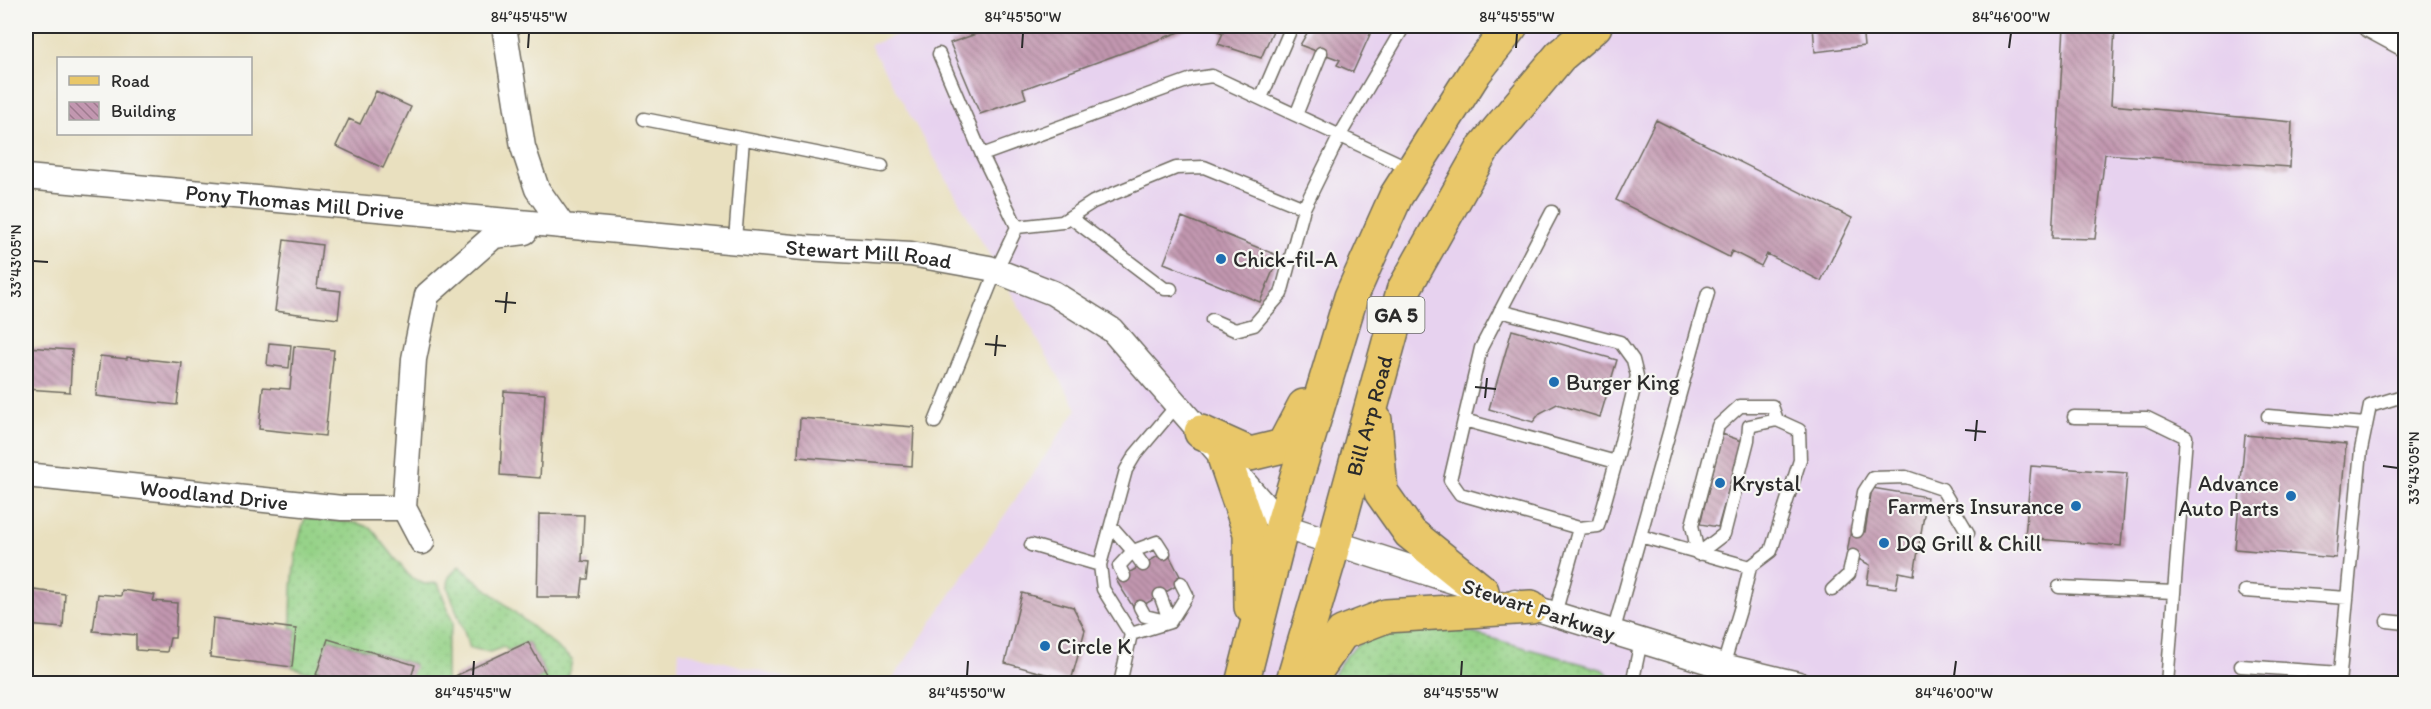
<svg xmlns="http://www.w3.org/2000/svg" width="2431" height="709" viewBox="0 0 2431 709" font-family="Itim,sans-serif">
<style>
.built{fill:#e7d2ef}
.grass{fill:url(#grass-dots);stroke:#607e59;stroke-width:1.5}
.building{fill:url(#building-back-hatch)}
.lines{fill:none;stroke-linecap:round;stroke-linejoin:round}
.service-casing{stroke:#6e6a5f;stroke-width:15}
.minor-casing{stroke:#6e6a5f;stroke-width:27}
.primary-casing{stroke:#6e6a5f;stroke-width:36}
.service{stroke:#fff;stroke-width:12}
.minor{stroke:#fff;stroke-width:24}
.primary{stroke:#e9c769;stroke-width:33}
.ticks{fill:none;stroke:#2b2b2b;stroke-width:2}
.poi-dot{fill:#1f6fb2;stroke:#f6f6f2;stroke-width:2}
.labels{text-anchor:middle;stroke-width:4.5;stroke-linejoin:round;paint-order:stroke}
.shield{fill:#f6f6f2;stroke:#686867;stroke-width:1.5}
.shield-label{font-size:21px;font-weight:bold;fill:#2b2b2b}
.street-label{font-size:22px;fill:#2b2b2b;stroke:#f6f6f2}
.poi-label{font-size:22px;fill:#2b2b2b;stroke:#f6f6f2;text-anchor:start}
.neatline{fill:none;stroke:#2b2b2b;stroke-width:2}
.ticks-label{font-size:15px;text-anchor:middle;fill:#2b2b2b}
</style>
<defs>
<pattern id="grass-dots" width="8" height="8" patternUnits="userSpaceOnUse" patternTransform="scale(1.5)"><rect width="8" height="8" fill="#95d287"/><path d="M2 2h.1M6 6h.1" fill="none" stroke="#81b475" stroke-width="1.8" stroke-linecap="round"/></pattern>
<pattern id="building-back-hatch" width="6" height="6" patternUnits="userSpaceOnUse" patternTransform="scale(1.5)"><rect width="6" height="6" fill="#c297b0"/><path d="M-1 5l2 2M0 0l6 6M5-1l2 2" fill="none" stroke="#9e7b8f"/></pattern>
</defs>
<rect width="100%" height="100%" fill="#f6f6f2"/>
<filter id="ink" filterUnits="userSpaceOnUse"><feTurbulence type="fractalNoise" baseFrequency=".0167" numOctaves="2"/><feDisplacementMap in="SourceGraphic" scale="12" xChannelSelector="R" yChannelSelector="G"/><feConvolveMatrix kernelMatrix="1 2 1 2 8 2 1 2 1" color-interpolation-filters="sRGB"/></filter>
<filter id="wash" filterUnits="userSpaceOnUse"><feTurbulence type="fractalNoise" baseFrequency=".008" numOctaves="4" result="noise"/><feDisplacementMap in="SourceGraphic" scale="24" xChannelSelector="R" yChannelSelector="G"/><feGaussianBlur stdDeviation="1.35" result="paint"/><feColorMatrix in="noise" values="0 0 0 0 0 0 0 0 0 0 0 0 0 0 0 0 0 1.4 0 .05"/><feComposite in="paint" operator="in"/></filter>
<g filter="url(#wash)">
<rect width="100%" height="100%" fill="#e9e0bf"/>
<path class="built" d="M921,26H2382L2406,37L2405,683H890L1077,409L870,45Z
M679,650L805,683H677Z"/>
<path class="grass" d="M305,518L357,523L371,528L410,577L424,584L438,583L453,623L446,649V678L448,683H409L414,664L329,639L316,675L292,667L296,629L291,628C291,591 293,552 305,518Z
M459,566L572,660L567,683H529L546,674L528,642L509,651L504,647L490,652L470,648L448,588L449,577Z
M1405,620L1433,622L1604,670L1616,683L1492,684L1383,674L1384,683L1331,684C1343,645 1371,636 1405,620Z"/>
<g id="blocks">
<path class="building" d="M999,26H1196L1023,89L1026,98L980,114L950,43Z
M1209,26H1275L1261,58L1218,44L1223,33Z
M1311,26H1342L1351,30L1353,26H1360L1372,30L1353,72L1337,65L1340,60L1300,45Z
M1813,26H1862L1864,46L1815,52Z
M2064,26H2115L2111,105L2292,122L2290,167L2105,154L2095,239L2052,238Z
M376,91L411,107L383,168L336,146L349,119L360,124Z
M1656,120L1852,218L1821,281L1767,254L1761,266L1732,251L1729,257L1616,200Z
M1182,217L1279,256L1260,302L1164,263Z
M284,240L322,245L317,288L341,291L338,319L275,311Z
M1512,330L1617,360L1600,417L1557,404L1540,413L1533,422L1489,409Z
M269,343L291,345L289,368L267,365Z
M294,346L334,350L325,436L259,429L263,387L290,389Z
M26,347L72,350L70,392L26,389Z
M100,356L127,359V357L182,363L177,405L96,396Z
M504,391L545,394L540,478L500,475Z
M800,418L914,427L912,466L798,457Z
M1722,434L1742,441L1718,527L1700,524Z
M2245,435L2346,444L2336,558L2235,549Z
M2031,466L2127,473L2121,546L2025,538Z
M1872,488L1927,497L1914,575L1899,572L1896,588L1867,584L1870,565L1847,553L1851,530L1865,532Z
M539,514L584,515L582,561L590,562L588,579H583L581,597H537Z
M2403,521H2406V585L2398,584Z
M1167,551L1183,582L1135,610L1116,580Z
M26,589L65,594L63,628L26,625Z
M122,590L155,595L153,601L177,603L175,638H170L167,652L136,650V635L93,631L98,594L121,596Z
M1022,593L1073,607L1085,630L1071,681L1005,663Z
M213,618L296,629L292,667L210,657Z
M328,639L415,665L409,684H345L316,675Z
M528,642L546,674L529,684H457L453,677Z"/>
</g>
</g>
<g filter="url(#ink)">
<use href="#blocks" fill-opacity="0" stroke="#6e6a5f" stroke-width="1.5"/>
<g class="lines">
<g class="service-casing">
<path id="service" d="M939,54L982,155
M1261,98L1292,26
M1296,115L1321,53
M644,119L882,166
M1552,212L1481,348L1450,480L1460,494L1579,528L1555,614
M1070,217L1165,289H1171
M1017,227L1062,222L1093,202L1176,168L1204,167L1304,208L1340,135L1404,26
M735,240L743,139
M1500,311L1620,342L1633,360L1637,376L1616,462
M1212,320L1235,330L1254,325L1281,294L1304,208
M2268,416L2366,424
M2074,417L2147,418L2186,437L2167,684
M1464,420L1616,462L1598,526L1579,528
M935,422L996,271L1017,227L982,155L1192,79L1212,76L1411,169
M1111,526L1133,551L1119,566L1124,576
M1857,531L1864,492L1873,478L1906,477L1942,489L1968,533
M1640,536L1750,567
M1031,545L1100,565
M1143,565L1133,551L1157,542L1164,553
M2059,587L2174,592
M1832,590L1849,574L1853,556
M2245,591L2347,598
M1140,607L1145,616L1170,622L1187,595L1181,583
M2387,621L2406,623
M1613,633L1708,293
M1131,634L1170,622L1160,595
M1723,666L1740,610L1750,567L1771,551L1800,460L1799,430L1777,420L1749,426L1748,440L1724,534L1698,554L1692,525L1718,426L1740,406H1772L1777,420
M2241,666L2340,673
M1120,684L1131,634L1103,589L1100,565L1126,470L1135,455L1177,405
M1632,684L1641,641
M2339,684L2361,450L2370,406L2406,395"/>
</g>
<g class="minor-casing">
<g id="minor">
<path id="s1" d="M504,26L523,147L537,189L563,226L804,248L911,254L989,268L1053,293L1112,330L1282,526L1468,586"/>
<path d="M2371,26L2406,45"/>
<path id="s2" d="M26,177L563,226"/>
<path id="s3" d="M26,475L342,508H404"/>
<path d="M422,542L404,508L414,359L427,295L494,236L525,232"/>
<path d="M1515,602L1723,666L1798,684"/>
</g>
</g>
<g class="primary-casing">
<g id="primary">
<path d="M1375,420L1381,492L1410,533L1482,591"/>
<path d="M1201,432L1250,454L1283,446L1304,406"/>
<path d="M1225,460L1250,533L1251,607"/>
<path d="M1242,684L1282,526L1351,297L1396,196L1475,72L1511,26"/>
<path id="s4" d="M1292,684L1334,543L1403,291L1484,147L1560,56L1595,26"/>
<path d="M1307,684L1342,633L1386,616L1531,607"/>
</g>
</g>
<use href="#service" class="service"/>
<use href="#minor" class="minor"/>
<use href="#primary" class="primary"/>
</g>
</g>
<path class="ticks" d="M528,48L529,33M1022,48L1023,33M1516,48L1517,33M2009,48L2011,33M33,261L48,262M495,301L516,303M505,313L507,292M985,344L1006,346M995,356L997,335M1475,387L1496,389M1485,398L1487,378M1965,430L1986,432M1975,441L1977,420M2383,466L2398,468M473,676L474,661M967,676L968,661M1461,676L1462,661M1954,676L1956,661"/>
<g class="poi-dot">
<circle cx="1221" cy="259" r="6"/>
<circle cx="1554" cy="382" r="6"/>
<circle cx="1720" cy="483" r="6"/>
<circle cx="2291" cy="496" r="6"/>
<circle cx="2076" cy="506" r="6"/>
<circle cx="1884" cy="543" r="6"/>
<circle cx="1045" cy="646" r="6"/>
</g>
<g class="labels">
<rect class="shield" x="1367.5" y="297" width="57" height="36" rx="4.5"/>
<g class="shield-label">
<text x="1396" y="322">GA 5</text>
</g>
<g class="street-label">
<text dy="8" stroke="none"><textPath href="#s2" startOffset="270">Pony Thomas Mill Drive</textPath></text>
<text dy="8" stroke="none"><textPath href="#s1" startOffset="519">Stewart Mill Road</textPath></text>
<text dy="8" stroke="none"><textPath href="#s4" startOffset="279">Bill Arp Road</textPath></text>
<text dy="8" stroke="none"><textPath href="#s3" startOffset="189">Woodland Drive</textPath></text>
<text transform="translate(1539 609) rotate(18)" y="8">Stewart Parkway</text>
</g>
<g class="poi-label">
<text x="1233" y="267">Chick-fil-A</text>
<text x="1566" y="390">Burger King</text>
<text x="1732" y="491">Krystal</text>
<text x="2279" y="491" text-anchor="end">Advance<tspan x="2279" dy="25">Auto Parts</tspan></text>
<text x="2064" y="514" text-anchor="end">Farmers Insurance</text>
<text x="1896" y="551">DQ Grill &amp; Chill</text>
<text x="1057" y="654">Circle K</text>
</g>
</g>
<rect width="2431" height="709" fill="none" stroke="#f6f6f2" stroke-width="66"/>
<rect x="57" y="57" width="195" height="78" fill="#f6f6f2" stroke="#a5a5a2" stroke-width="1.5"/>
<rect x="69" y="76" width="30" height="9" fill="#e9c769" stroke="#a5a5a2" stroke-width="1.5"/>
<text x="111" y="87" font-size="18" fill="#2b2b2b">Road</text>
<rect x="69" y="102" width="30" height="18" fill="url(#building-back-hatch)" stroke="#a5a5a2" stroke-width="1.5"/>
<text x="111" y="117" font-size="18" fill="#2b2b2b">Building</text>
<rect x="33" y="33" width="2365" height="643" class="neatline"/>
<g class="ticks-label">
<text x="529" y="22">84°45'45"W</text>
<text x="1023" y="22">84°45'50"W</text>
<text x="1517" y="22">84°45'55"W</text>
<text x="2011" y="22">84°46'00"W</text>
<text transform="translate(16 261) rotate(-90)" y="5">33°43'05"N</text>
<text transform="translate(2414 468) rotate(-90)" y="5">33°43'05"N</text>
<text x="473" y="698">84°45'45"W</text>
<text x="967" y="698">84°45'50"W</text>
<text x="1461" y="698">84°45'55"W</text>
<text x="1954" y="698">84°46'00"W</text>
</g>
</svg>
